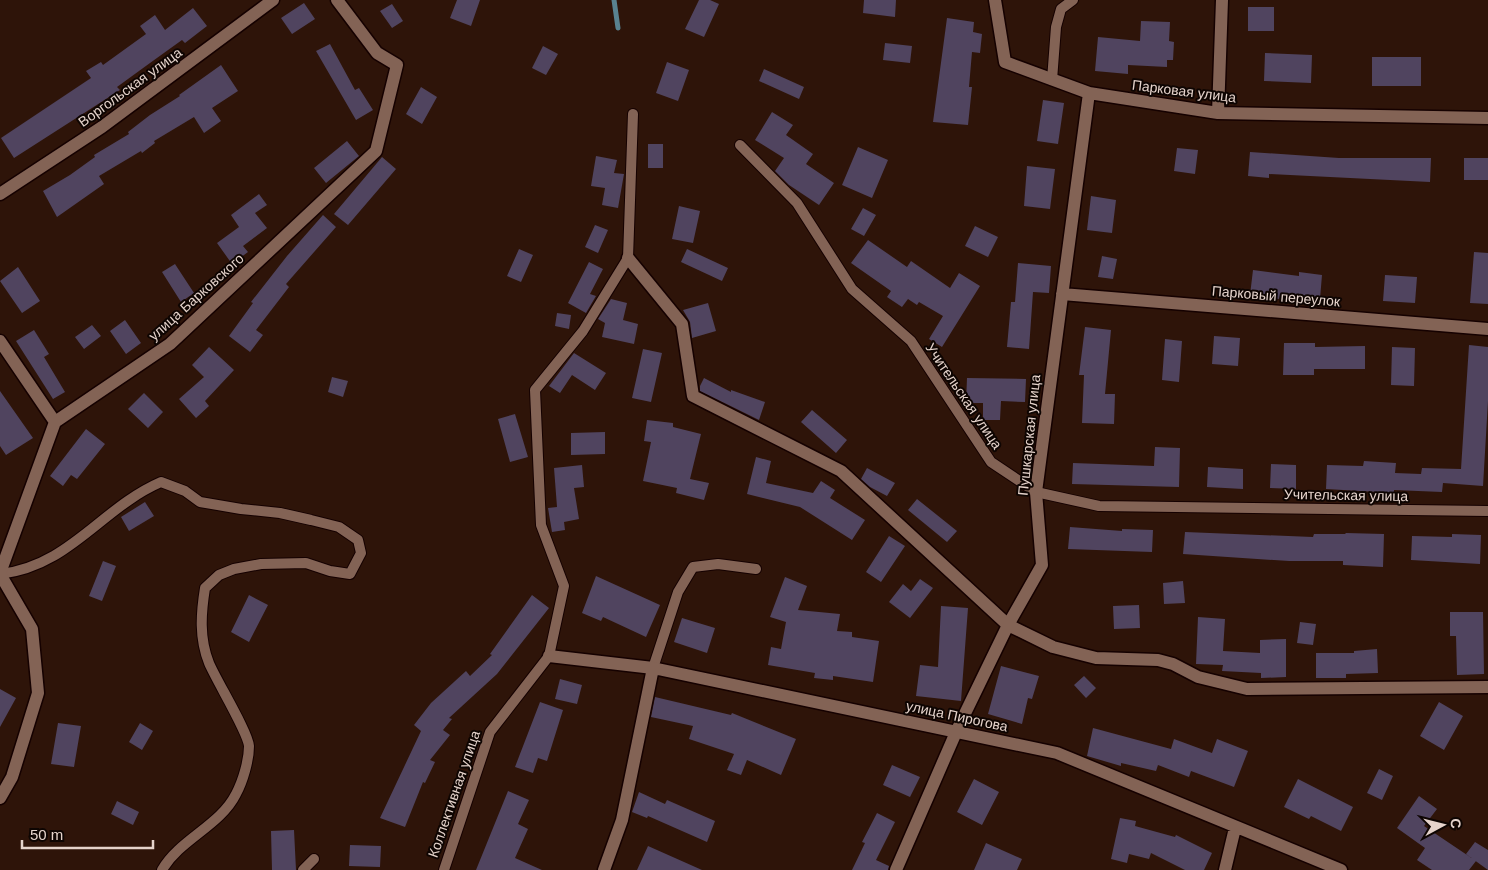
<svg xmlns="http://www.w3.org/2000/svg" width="1488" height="870" viewBox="0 0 1488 870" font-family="Arial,sans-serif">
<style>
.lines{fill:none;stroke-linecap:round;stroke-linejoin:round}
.stream{stroke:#598290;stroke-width:5}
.building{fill:#50445f}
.service-casing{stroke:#150100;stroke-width:12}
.minor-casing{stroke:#150100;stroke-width:15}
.service{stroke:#836355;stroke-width:10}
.minor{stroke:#836355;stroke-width:12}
.labels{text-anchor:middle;stroke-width:4;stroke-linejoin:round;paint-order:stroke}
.street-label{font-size:14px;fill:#e5d3cb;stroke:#0e0502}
</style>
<rect width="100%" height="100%" fill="#2e1409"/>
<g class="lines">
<path class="stream" d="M614,0L618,28"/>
</g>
<path class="building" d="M457,0H480L471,26L450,18Z
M699,0H710L719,4L704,37L685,29Z
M864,0H896L895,17L863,13Z
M304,3L315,19L292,34L281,18Z
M392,4L403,21L392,28L380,11Z
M1248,7H1274V31H1248Z
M193,8L207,26L185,43L182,40L150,63L117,87L120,90L14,158L1,138L91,78L86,71L101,62L103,65L146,34L140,26L155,15L165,30Z
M947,18L974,22L973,32L982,34L980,53L972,52L969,87H972L968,125L933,122Z
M1141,21L1170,22L1169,41L1174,42L1173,60H1167V67L1128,65V74L1095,71L1098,37L1140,41Z
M885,43L912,46L910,63L883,60Z
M330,44L355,90L359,88L373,110L356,120L316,51Z
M543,46L558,54L546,75L532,68Z
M1265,53L1312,55L1311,83L1264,81Z
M1372,57H1421V86H1372Z
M667,62L689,70L678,101L656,93Z
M221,65L238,91L212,108L221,121L204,133L194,117L154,141L155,143L142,153L141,151L99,176L104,184L57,217L43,191L70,175L95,157L94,155L129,134L128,132L150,115L180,96L179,95Z
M764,69L804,87L799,99L759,81Z
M421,87L437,97L422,124L406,114Z
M1043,100L1064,103L1058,144L1037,141Z
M772,112L793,125L786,135L813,154L806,164L834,183L819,205L789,185L775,171L784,158L755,140Z
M347,141L359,156L326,183L314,168Z
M648,144H663V168H648Z
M858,147L888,160L872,198L842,185Z
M1177,148L1198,150L1195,174L1174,171Z
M1250,152L1339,158H1431L1430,182L1269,174V178L1248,176Z
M596,156L617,160L614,173L624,174L618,208L602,205L605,188L591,186Z
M382,157L396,169L348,225L334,214Z
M1464,158H1488V180H1464Z
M1027,166L1055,169L1050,209L1024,206Z
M259,194L267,205L255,213L267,228L243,246L248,252L232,264L217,243L239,227L231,215Z
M1091,196L1116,200L1112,233L1087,230Z
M679,206L700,211L693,243L672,239Z
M863,208L876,215L864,236L851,229Z
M323,215L336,227L286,284L289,287L256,330L263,335L250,352L229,336L253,303L251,302L287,256Z
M595,225L608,230L598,253L585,247Z
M975,226L998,237L988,257L965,246Z
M868,240L907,267L911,261L950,288L959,273L980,286L942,347L929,339L943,316L919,302L917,305L908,299L902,307L887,297L891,291L851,263Z
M519,249L533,255L521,282L507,276Z
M687,249L728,268L722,281L681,262Z
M1474,252L1488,253V304L1470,303Z
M1102,256L1117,259L1113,279L1098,277Z
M589,262L603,269L590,294L596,296L586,313L568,303Z
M1018,263L1051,266L1049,293L1033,292L1029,349L1007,347L1011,302H1015Z
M175,264L194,293L181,302L162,272Z
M18,267L40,301L22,313L0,281Z
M1253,270L1299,276V272L1322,275L1320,299L1280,295L1279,299L1250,295Z
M1385,275L1417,277L1415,303L1383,301Z
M611,299L627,303L623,320L638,324L634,344L602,337L605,323L598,319Z
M708,303L716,331L692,338L690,322L683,310Z
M557,313L571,315L569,329L555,326Z
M125,320L141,343L126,354L110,331Z
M92,325L101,336L84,349L75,337Z
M1085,327L1111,330L1105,394H1115L1114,424L1082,423L1084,375H1079Z
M34,330L49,354L44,357L65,392L53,399L16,341Z
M1214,336L1240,338L1238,366L1212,364Z
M1165,339L1182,341L1179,382L1162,380Z
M1284,343H1315V347L1365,346V369H1314V375H1283Z
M1469,345L1488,347V401L1483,486L1443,483L1442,492L1394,490V493L1326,489L1327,465L1363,466L1364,461L1396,463L1395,473L1421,474L1422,468L1461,469Z
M209,347L234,370L205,401L209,406L196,418L179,399L204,377L192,365Z
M1392,347L1415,348L1414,386L1391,385Z
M643,349L662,353L651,402L632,398Z
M574,353L606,373L595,390L572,375L560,393L549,386Z
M332,377L348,381L343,397L328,392Z
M704,378L731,392V390L765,402L759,420L700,391V386Z
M967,378L1026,379L1025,402L1001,401L1000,420H983V403H966Z
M0,391L33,438L6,455L0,446Z
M144,393L163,412L148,428L128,409Z
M812,410L847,440L836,453L801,422Z
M515,414L528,457L510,462L498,419Z
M647,420L673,423V427L701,434L690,479L709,483L704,500L676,493L677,488L643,481L651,442L644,441Z
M86,429L105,444L77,479L71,475L63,486L50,476Z
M605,432V454L571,455V433Z
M1155,447L1180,448L1179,487L1072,484L1073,463L1154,466Z
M756,457L771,461L766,483L813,493L821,481L835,490L830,498L865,520L852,540L800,507L747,494Z
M1271,464L1296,465V489L1270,488Z
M582,465L584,487L574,488L579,519L564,522L565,530L552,532L548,508L557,507L554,468Z
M1208,467L1243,469V489L1207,487Z
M867,468L895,483L887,496L870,487L861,479Z
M917,499L957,531L947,542L908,510Z
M145,502L154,516L129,531L121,517Z
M1070,527L1122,531V529L1153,530L1152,552L1068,549Z
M1185,532L1313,537L1314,534H1345L1346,533L1384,534L1383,567L1343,565V561H1289L1183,554Z
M1452,534L1481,535L1480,564L1411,560L1412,536L1452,537Z
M889,536L905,546L881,582L866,572Z
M103,561L116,566L102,601L89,596Z
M596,576L660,605L646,637L603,617L601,621L582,613Z
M785,577L807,586L798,610L840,614L837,631L852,632V637L879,641L873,682L833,676V680L814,678L815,673L768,665L771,647L781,649L786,622L770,617Z
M920,579L933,588L910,618L889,602L903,584L911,591Z
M1183,581L1185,603L1164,604L1163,583Z
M249,595L268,605L249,642L231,632Z
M532,595L549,608L497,674L449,718L452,719L443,730L450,735L430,760L435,762L425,783L423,782L405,827L380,818L421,731L414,725L431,703L466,671L470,676L492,655L490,654Z
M1139,605L1140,628L1114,629L1113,606Z
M941,606L968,608L961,701L916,696L920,665L938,667Z
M1450,612H1483L1484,674L1457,675L1456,636H1450Z
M1198,617L1225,619L1223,651L1260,653V640L1286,639V677L1261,678V673L1222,671L1223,665L1196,664Z
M682,618L715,628L707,653L674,642Z
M1300,622L1316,624L1313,645L1297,643Z
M1377,649L1378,673L1346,674V678H1316V653H1354V651Z
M1001,666L1039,676L1032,699L1028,698L1022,724L988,714Z
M1084,676L1096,688L1086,698L1074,685Z
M560,679L582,685L577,704L555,699Z
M0,689L16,698L0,727Z
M655,697L731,715L732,713L796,739L781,775L747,760L741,775L727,770L734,754L689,739L693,726L651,717Z
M540,702L563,710L547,761L538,758L533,773L515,767Z
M1439,702L1463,716L1444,750L1420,736Z
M58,723L81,726L74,767L51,764Z
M140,723L153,731L142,750L129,742Z
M1093,728L1171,749L1174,739L1212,753L1217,739L1248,751L1234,787L1191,771L1189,777L1158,765L1156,771L1121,763V766L1087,756Z
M892,765L920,777L910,797L883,785Z
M1379,769L1393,776L1382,800L1367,793Z
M974,779L999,792L982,825L957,812Z
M1298,779L1353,807L1341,831L1311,816L1309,819L1284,807Z
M508,791L529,800L518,824L528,829L515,858L542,870H476Z
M639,792L665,804L667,800L715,821L707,842L648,816L647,818L632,812Z
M1419,796L1437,809L1424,826L1476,861L1469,870H1432L1417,860L1425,848L1397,828Z
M117,801L139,812L133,825L111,814Z
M877,813L895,822L876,860L889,866L888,870H852L865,843L862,842Z
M1120,818L1136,821L1135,826L1175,837L1176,835L1212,853L1204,870H1185L1151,853L1149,859L1129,854L1127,863L1111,859Z
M294,830L296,870H272L271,831Z
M1475,842L1488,850V870L1466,854Z
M986,843L1022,859L1017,870H974Z
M350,845L381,846L380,867L349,866Z
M648,846L702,870H637Z"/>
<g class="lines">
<g class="service-casing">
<path id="service" d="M1052,80L1056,27L1061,9L1073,0
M740,145L797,203L852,289L911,341L991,462L1036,492L1099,506L1488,511
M0,574C70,566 101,508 161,482L185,491L200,502L241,509L280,513L311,520L339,527L358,540L361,553L350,574L330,571L306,563L261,564L234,569L219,575L205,588C201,613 199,638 209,663C216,680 248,732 249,746C249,760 243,781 236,794C220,826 180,839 162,870
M653,668L678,592L693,567L718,564L756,569
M303,870L314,859
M444,870L490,732L549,656L564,586L541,525L535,390L583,331L628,258L633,114"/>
</g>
<g class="minor-casing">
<path id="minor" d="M995,0L1005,62L1089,93L1218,113L1488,118
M1218,113L1222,0
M0,194L102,127L273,0
M628,258L682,324L693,396L841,471L1008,625L1053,647L1096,658L1158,660L1173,664L1198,677L1247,689L1488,687
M1062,294L1488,329
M0,341L55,422
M0,573L55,422L170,344L376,151L397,65L377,53L337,0
M0,574L32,629L38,693L12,777L0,798
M549,656L653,668L1057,753L1341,870
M604,870L622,820L653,668
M896,870L957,730L1008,625L1042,565L1036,492L1089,93
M1225,870L1235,828"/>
</g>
<use href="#service" class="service"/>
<use href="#minor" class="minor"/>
</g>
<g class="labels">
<g class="street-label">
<text transform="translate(130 87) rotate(-36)" y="5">Воргольская улица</text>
<text transform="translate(1184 91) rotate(7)" y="5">Парковая улица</text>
<text transform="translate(1276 296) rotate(5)" y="5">Парковый переулок</text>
<text transform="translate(196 297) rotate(-42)" y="5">улица Барковского</text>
<text transform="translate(964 396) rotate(56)" y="5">Учительская улица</text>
<text transform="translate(1029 435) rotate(-84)" y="5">Пушкарская улица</text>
<text transform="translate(1346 495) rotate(1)" y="5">Учительская улица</text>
<text transform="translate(957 716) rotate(12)" y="5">улица Пирогова</text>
<text transform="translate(454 794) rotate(-71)" y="5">Коллективная улица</text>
</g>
</g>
<g transform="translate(1443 825) rotate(83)" stroke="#0e0502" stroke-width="4" paint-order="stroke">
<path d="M0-4L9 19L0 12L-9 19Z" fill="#e5d3cb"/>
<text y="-8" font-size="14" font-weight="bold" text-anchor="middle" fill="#e5d3cb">С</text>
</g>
<path d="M22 840v8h131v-8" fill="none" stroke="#e5d3cb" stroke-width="2.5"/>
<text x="30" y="840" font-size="15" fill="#e5d3cb" stroke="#0e0502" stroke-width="4" paint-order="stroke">50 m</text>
</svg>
